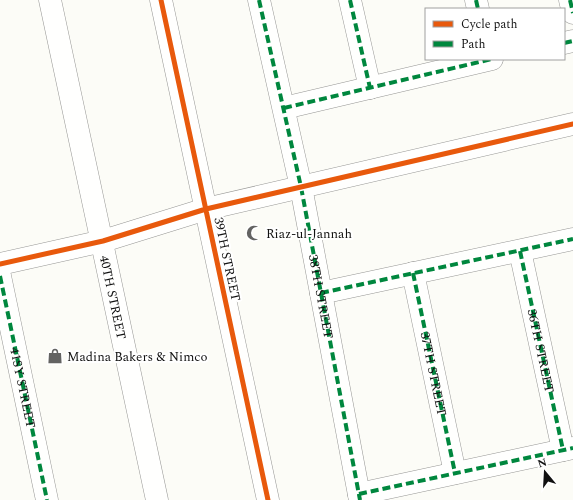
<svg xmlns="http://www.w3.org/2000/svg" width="573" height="500" viewBox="0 0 573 500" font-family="Spectral,serif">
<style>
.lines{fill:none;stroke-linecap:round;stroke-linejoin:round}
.minor-casing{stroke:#979795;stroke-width:23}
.minor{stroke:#fffffe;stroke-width:22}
.quiet{stroke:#00873e;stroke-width:4;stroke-dasharray:8 4;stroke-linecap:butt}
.cycleway-casing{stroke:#fff;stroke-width:8}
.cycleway{stroke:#e8590c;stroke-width:5}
.labels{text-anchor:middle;stroke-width:4;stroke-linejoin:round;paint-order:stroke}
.poi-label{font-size:13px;fill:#111;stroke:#fff;text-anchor:start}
.street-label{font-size:13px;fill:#111;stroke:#fff}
</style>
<rect width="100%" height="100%" fill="#fcfcf7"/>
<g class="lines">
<g class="minor-casing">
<g id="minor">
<path id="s1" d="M50,0L157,500"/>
<path d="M161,0L268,500"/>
<path d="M259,0L301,187L360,500"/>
<path d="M350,0L370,88"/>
<path d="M476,0L478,9"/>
<path d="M570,0L573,13"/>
<path d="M564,43L573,41"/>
<path d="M284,108L492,59"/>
<path id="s2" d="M520,251L563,450"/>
<path d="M0,264L103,241L206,209L573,124"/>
<path id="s3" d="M413,273L455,473"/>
<path d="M0,276L47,500"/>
<path d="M321,293L573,239"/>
<path d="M359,494L573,448"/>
</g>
</g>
<use href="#minor" class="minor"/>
<g class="quiet">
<path id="s4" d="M259,0L301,187L360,500"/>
<path d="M350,0L370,88"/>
<path d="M476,0L478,9"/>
<path d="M570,0L573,13"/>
<path d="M564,43L573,41"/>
<path d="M284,108L492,59"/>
<path d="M520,251L563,450"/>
<path d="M413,273L455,473"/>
<path id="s5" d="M0,276L47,500"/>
<path d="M321,293L573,239"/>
<path d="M359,494L573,448"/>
</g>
<g class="cycleway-casing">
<path id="cycleway" d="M161,0L268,500
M0,264L103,241L206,209L573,124"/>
</g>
<use href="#cycleway" class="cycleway"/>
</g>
<defs>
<g id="mosque-bare" transform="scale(1.2)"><path d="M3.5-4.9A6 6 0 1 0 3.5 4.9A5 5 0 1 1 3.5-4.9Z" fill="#636362" stroke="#fff" stroke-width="2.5" paint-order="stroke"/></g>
<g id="shop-bare" transform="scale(1.2)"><path d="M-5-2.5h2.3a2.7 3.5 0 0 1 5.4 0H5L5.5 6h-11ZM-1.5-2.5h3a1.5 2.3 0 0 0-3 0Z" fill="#636362" stroke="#fff" stroke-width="2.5" paint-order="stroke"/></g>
</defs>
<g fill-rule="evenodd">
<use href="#mosque-bare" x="254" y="233"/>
<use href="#shop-bare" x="55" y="356"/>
</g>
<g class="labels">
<g class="poi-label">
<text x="266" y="238">Riaz-ul-Jannah</text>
<text x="67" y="361">Madina Bakers &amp; Nimco</text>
</g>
<g class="street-label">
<text transform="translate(228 259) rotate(78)" y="5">39TH STREET</text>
<text dy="5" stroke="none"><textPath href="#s1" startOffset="304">40TH STREET</textPath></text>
<text dy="5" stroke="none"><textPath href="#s4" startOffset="303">38TH STREET</textPath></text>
<text dy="5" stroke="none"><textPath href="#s2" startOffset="102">36TH STREET</textPath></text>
<text dy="5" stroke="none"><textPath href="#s3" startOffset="103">37TH STREET</textPath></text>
<text dy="5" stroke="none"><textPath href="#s5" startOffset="114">41SY STREET</textPath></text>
</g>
</g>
<rect x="425" y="8" width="140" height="52" fill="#ffffff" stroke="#a0a0a0"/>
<rect x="433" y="21" width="20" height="6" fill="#e8590c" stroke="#a0a0a0"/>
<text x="461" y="28" font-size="12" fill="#111111">Cycle path</text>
<rect x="433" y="41" width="20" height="6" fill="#00873e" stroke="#a0a0a0"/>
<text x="461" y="48" font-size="12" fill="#111111">Path</text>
<g transform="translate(545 472) rotate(342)" stroke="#ffffff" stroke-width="3" paint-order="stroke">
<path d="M0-3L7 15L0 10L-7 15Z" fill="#111111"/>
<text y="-6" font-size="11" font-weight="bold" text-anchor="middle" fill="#111111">N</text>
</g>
</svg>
